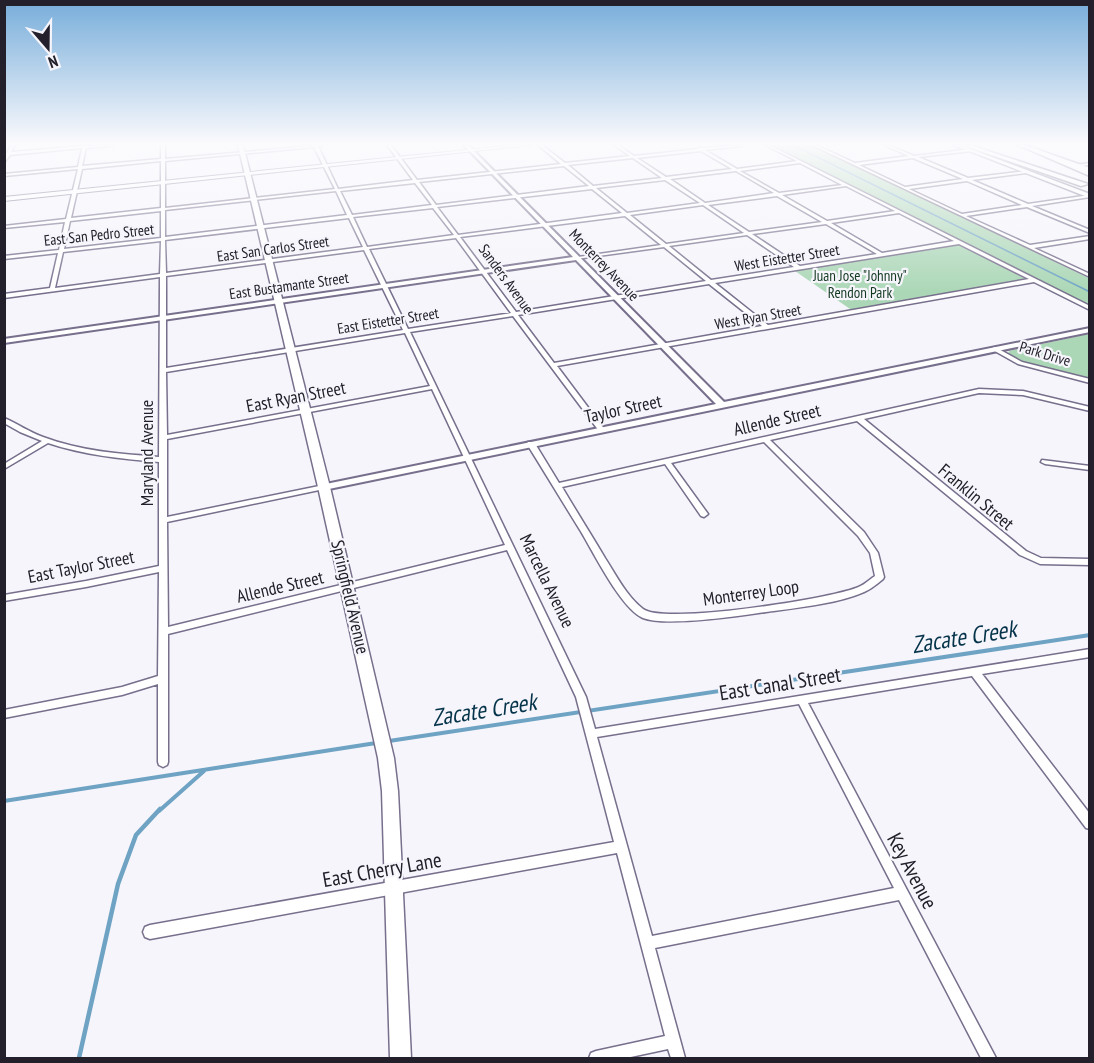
<svg xmlns="http://www.w3.org/2000/svg" width="1094" height="1063" viewBox="0 0 1094 1063" font-family="'PT Sans Narrow',sans-serif">
<style>
.green{fill:#abd7b6}
.lines{fill:none;stroke-linecap:round;stroke-linejoin:round}
.stream-far2{stroke:#6fa3c4;stroke-width:1.5}
.stream-far1{stroke:#6fa3c4;stroke-width:4}
.stream{stroke:#6fa3c4;stroke-width:4.5}
.minor-casing{stroke:#776f8c;stroke-width:3}
.tertiary-casing{stroke:#776f8c;stroke-width:4}
.secondary-casing{stroke:#776f8c;stroke-width:3}
.primary-casing{stroke:#776f8c;stroke-width:2}
.motorway-casing{stroke:#776f8c;stroke-width:3}
.minor{fill:#fff;fill-rule:evenodd}
.tertiary{fill:#fff;fill-rule:evenodd}
.secondary{fill:#fff;fill-rule:evenodd}
.primary{fill:#fff;fill-rule:evenodd}
.motorway{fill:#fff;fill-rule:evenodd}
.labels{text-anchor:middle;stroke-width:4.5;stroke-linejoin:round;paint-order:stroke}
.far-street-label{font-size:15px;fill:#23202b;stroke:#f6f5fb}
.far-park-label{font-size:15px;fill:#123820;stroke:#f6f5fb}
.street-label{font-size:18px;fill:#23202b;stroke:#f6f5fb}
.near-street-label{font-size:21px;fill:#23202b;stroke:#f6f5fb}
.near-water-label{font-size:24px;font-style:italic;fill:#05334a;stroke:#f6f5fb}
</style>
<rect width="100%" height="100%" fill="#f6f5fb"/>
<path class="green" d="M771,145H811L1089,278V305Z
M959,245L1026,279L853,311L795,271Z
M1089,334V378L1029,364L1008,354L1009,351Z"/>
<g class="lines">
<path class="stream-far2" d="M793,145L1090,292"/>
<path class="stream-far1" d="M389,741L1090,635
M4,801L376,743
M159,811L204,771"/>
<path class="stream" d="M79,1058L118,884L136,835L160,809"/>
<g class="minor-casing">
<path id="minor" d="M11,145H15L11,152L83,146V145H87V146L112,145L110,146L86,148L82,166L161,159V145H165V159L323,145L322,146H318L338,189L413,180L387,145H391L417,180L561,164L538,145H542L565,163L630,156L614,145H618L634,156L698,149L699,147L702,148L743,145L741,146L705,150L737,169L797,161L765,145H769L1090,306V310L1034,282L557,366L605,430L601,432L599,431L513,316L410,332L586,697L595,729L1090,649V657L982,674L1090,814V829L1086,828L972,676L808,703L996,1058H981L899,900L655,948L685,1058H671L668,1049L626,1058H589L591,1053L596,1051L665,1036L617,853L150,939L145,937L143,932L145,927L150,925L614,842L576,697L507,550L168,634V762L167,765L163,767L159,765L158,762V684L122,695L4,718V710L122,687L158,676L159,572L86,587L4,601V595L86,581L159,566V462C122,459 84,455 48,443L4,469V464L42,441L20,432L4,423V418C18,424 29,432 43,437C80,451 120,454 159,457L160,277L4,298V294L50,288L58,253L4,259V256L59,250L65,222L4,228V226L66,219L78,169L4,176V174L78,167L82,148L10,155L4,163L6,155H4V153H7ZM314,147L335,189L165,208V161ZM701,151L732,169L666,177L637,158ZM633,158L662,178L593,186L568,165ZM161,161V208L71,218L82,169ZM800,163L842,185L779,193L740,171ZM564,166L589,186L436,205L419,182ZM736,171L774,193L705,203L670,179ZM665,180L700,203L627,213L596,188ZM415,183L432,205L352,215L340,191ZM846,186L895,211L827,221L782,195ZM592,189L622,213L458,235L437,207ZM336,191L347,215L165,237V210ZM777,196L822,222L749,232L708,205ZM703,205L744,233L666,244L630,215ZM433,208L454,235L367,247L353,217ZM161,211V238L64,249L70,221ZM899,213L954,241L882,253L831,223ZM625,216L661,245L578,257H576V259L664,247L706,281L516,312L460,237ZM349,218L363,247L166,273L165,240ZM826,224L877,254L800,266L752,234ZM747,235L794,267L711,280L669,246ZM456,238L511,313L408,329L369,249ZM161,241L160,274L55,288L63,252ZM959,244L1029,279L768,325L715,283ZM364,250L403,330L166,368V276ZM709,284L762,326L554,363L518,315ZM405,333L430,386L167,435L166,372ZM432,389L505,545L168,627L167,522L324,489L328,487L324,485L167,517V439ZM799,704L894,888L652,936L597,737Z
M812,145H816L855,163L909,156L884,145H888L914,156L971,149L972,151L918,157L968,178L1027,171L1026,173L972,180L1028,204L1090,195V197L1032,206L1090,230V233L1027,207L966,216L1030,245L1090,236V239L1034,248L1090,274V277ZM913,158L963,179L905,187L859,165ZM967,181L1022,205L962,214L909,189Z
M1090,163V165L1078,166L1076,165Z
M995,347L1022,362L1090,379V383L1018,364L993,350V348Z
M979,389L1023,391L1090,407V411L1023,395L979,393L864,419L1026,551L1041,558L1090,559V565L1040,564L1020,555L857,421L770,440L864,532L878,553L884,577L883,579C877,584 871,589 864,592C836,604 796,608 766,612C739,616 666,627 643,618C621,609 593,551 580,530C562,501 545,473 527,444L528,442H534L559,483ZM764,442L858,536L870,553L875,576C869,580 863,586 856,588C828,599 664,625 643,609C627,597 616,575 605,558C591,534 576,511 562,487L665,464L701,516L704,517L708,514L671,463Z
M1042,460L1090,466V470L1045,464L1041,462Z"/>
</g>
<g class="tertiary-casing">
<path id="tertiary" d="M464,145H468L724,402L1090,328V332L324,490L319,487L321,485L716,404L576,260L4,343V339L573,257Z"/>
</g>
<g class="secondary-casing">
<path id="secondary" d="M238,145H243L330,487L394,758L398,791L411,1058H390L382,791L378,758L318,487Z
M954,145H960L1090,194V198Z
M1017,145H1024L1090,168V172Z"/>
</g>
<g class="primary-casing">
<path id="primary" d="M516,145H532L4,201V197Z"/>
</g>
<g class="motorway-casing">
<path id="motorway" d="M962,145H970L1088,184L1081,186Z
M1032,147L1090,171V176L1030,150Z"/>
</g>
<use href="#minor" class="minor"/>
<use href="#tertiary" class="tertiary"/>
<use href="#secondary" class="secondary"/>
<use href="#primary" class="primary"/>
<use href="#motorway" class="motorway"/>
</g>
<linearGradient id="sky" x2="0" y2="1"><stop stop-color="#77adda"/><stop offset="0.49" stop-color="#fbfafd"/><stop offset="1" stop-color="#fbfafd" stop-opacity="0"/></linearGradient>
<rect width="1094" height="293" fill="url(#sky)"/>
<g class="labels">
<g class="far-street-label">
<text transform="translate(99 235) rotate(-6)" y="5">East San Pedro Street</text>
<text transform="translate(273 249) rotate(-8)" y="5">East San Carlos Street</text>
<text transform="translate(787 258) rotate(-9)" y="5">West Eistetter Street</text>
<text transform="translate(604 265) rotate(46)" y="5">Monterrey Avenue</text>
<text transform="translate(506 279) rotate(54)" y="5">Sanders Avenue</text>
<text transform="translate(289 286) rotate(-8)" y="5">East Bustamante Street</text>
<text transform="translate(758 317) rotate(-10)" y="5">West Ryan Street</text>
<text transform="translate(388 321) rotate(-9)" y="5">East Eistetter Street</text>
<text transform="translate(1045 354) rotate(17)" y="5">Park Drive</text>
</g>
<g class="far-park-label">
<text x="860" y="281">Juan Jose "Johnny"<tspan x="860" dy="17">Rendon Park</tspan></text>
</g>
<g class="street-label">
<text transform="translate(296 397) rotate(-11)" y="6">East Ryan Street</text>
<text transform="translate(623 409) rotate(-12)" y="6">Taylor Street</text>
<text transform="translate(777 420) rotate(-13)" y="6">Allende Street</text>
<text transform="translate(147 453) rotate(-90)" y="6">Maryland Avenue</text>
<text transform="translate(976 497) rotate(40)" y="6">Franklin Street</text>
<text transform="translate(81 567) rotate(-11)" y="6">East Taylor Street</text>
<text transform="translate(547 581) rotate(64)" y="6">Marcella Avenue</text>
<text transform="translate(280 587) rotate(-13)" y="6">Allende Street</text>
<text transform="translate(751 593) rotate(-8)" y="6">Monterrey Loop</text>
<text transform="translate(350 597) rotate(77)" y="6">Springfield Avenue</text>
</g>
<g class="near-street-label">
<text transform="translate(780 684) rotate(-9)" y="7">East Canal Street</text>
<text transform="translate(382 870) rotate(-10)" y="7">East Cherry Lane</text>
<text transform="translate(912 871) rotate(62)" y="7">Key Avenue</text>
</g>
<g class="near-water-label">
<text transform="translate(964 637) rotate(-9)" y="8">Zacate Creek</text>
<text transform="translate(484 710) rotate(-9)" y="8">Zacate Creek</text>
</g>
</g>
<rect width="1094" height="1063" fill="none" stroke="#23202b" stroke-width="12"/>
<g transform="translate(48 48) rotate(160)" stroke="#f6f5fb" stroke-width="4.5" paint-order="stroke">
<path d="M0-4.5L10 22L0 15L-10 22Z" fill="#23202b"/>
<text y="-9" font-size="16" font-weight="bold" text-anchor="middle" fill="#23202b">N</text>
</g>
</svg>
